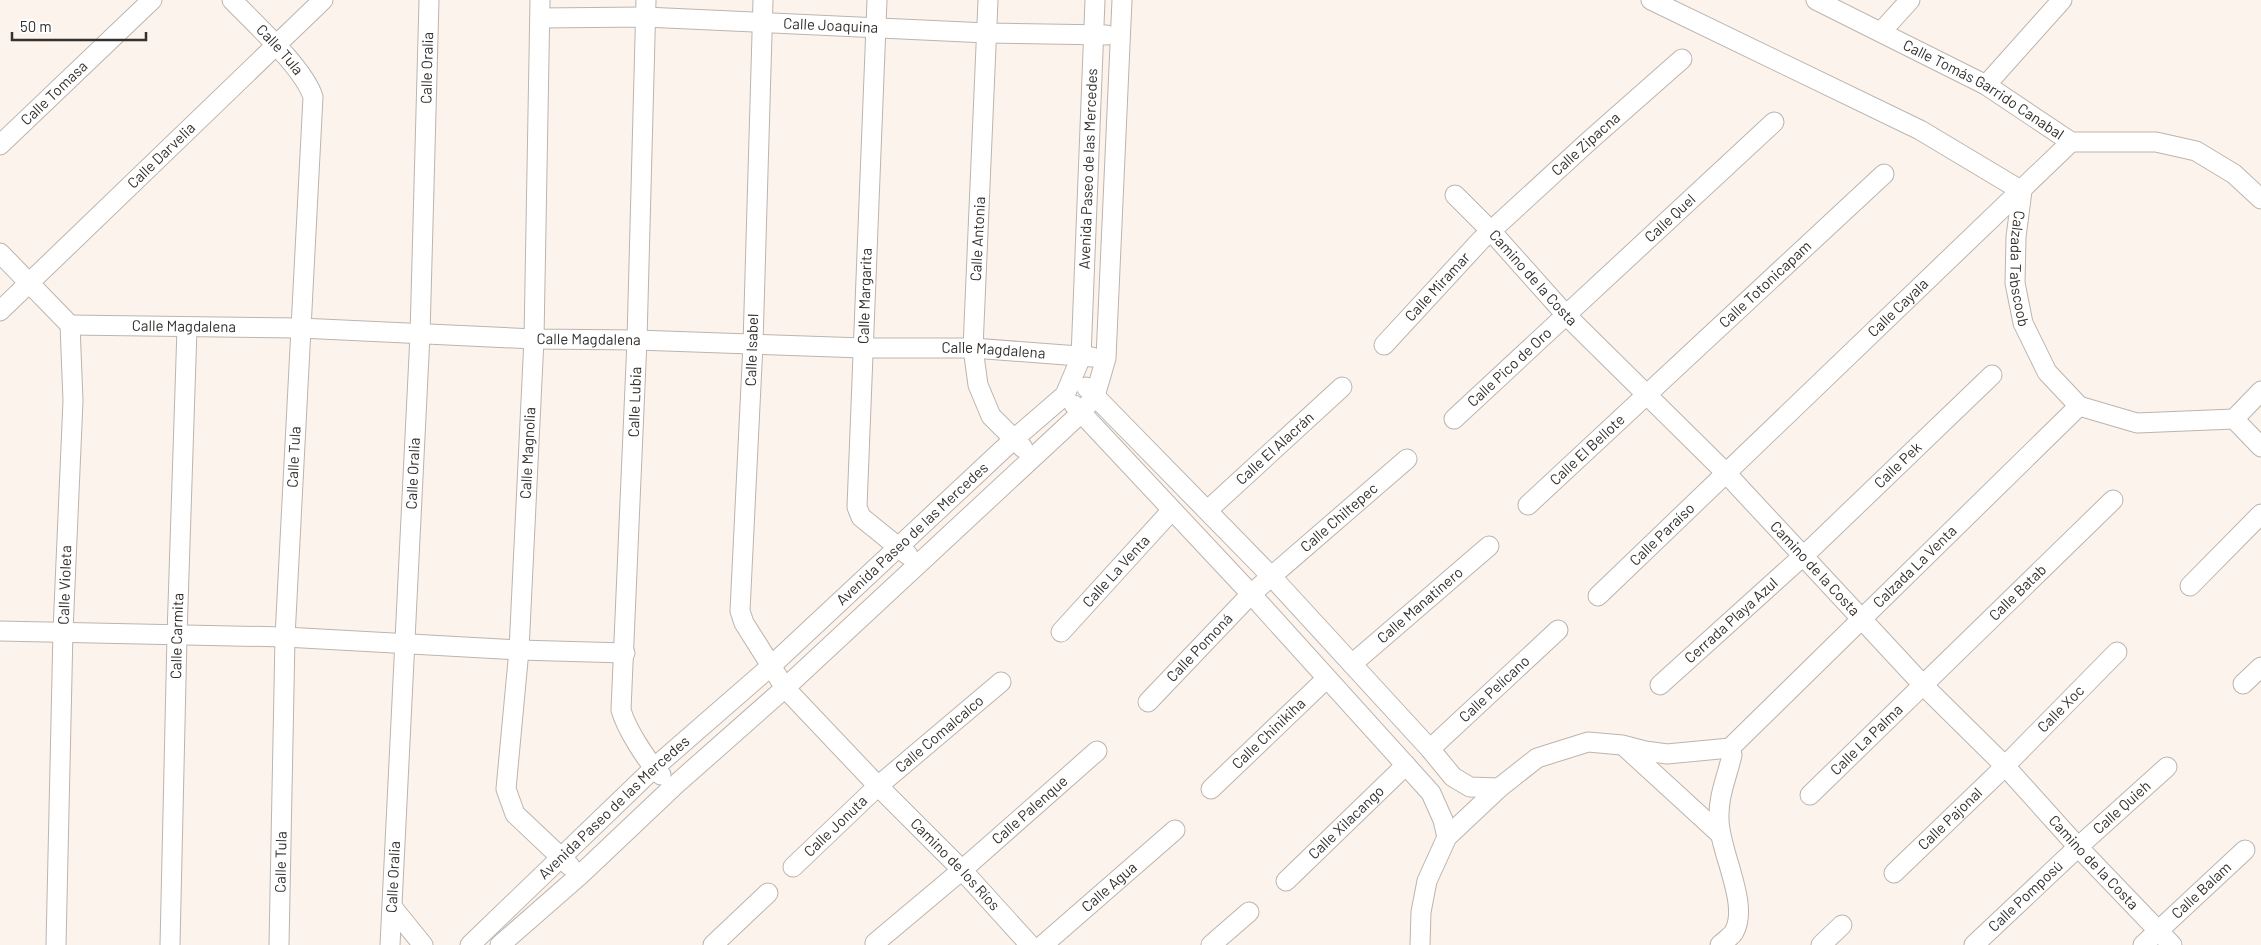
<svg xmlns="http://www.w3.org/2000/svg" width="2261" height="945" viewBox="0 0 2261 945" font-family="Barlow,sans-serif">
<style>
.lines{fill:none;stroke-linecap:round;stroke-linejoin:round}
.minor-casing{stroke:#bcb4ae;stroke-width:21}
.minor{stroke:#fff;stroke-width:19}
.labels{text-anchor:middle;stroke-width:4;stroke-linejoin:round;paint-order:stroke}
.street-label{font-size:15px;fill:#33302d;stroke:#fff}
</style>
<rect width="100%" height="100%" fill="#fcf3ed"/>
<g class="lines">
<g class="minor-casing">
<g id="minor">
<path id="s1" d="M232,0C254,23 304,68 313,97L285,637L279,945"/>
<path d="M540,0L534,339L519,650L506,789L515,814L570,866"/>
<path d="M646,0L637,340L621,710C626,728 647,762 661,775"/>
<path id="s2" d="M763,0L753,344L740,611L744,623L785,688L878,786L962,870L1030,945"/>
<path d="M877,0L857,507L861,517L908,555"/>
<path d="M988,0L973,348L978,385L991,416L1023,448"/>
<path id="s3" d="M1651,0L1920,130L2022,191L2016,237L2015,283L2023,323L2047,372L2079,406L2137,423L2234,419"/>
<path id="s4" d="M1816,0L1986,85L2071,142H2156L2196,151L2234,174L2261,199"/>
<path id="s5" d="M540,18L645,17L987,33L1107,35"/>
<path d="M1881,32L1910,0"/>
<path d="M1986,85L2062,0"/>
<path id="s6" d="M0,145L152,0"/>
<path id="s7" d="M1455,195L1491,231L1566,315L1725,472L1923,685L2005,766L2078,847L2172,945"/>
<path d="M0,253L70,325L73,401L63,631L56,945"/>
<path id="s8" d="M0,311L323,0"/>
<path id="s9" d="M70,325L300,328L534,339L637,340L863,348H973L1092,357"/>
<path id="s10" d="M1384,345L1481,240L1589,141L1682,59"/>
<path d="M1086,387L1272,577L1430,749L1453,777L1470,787L1499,788"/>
<path d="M1074,405L1251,594L1431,793L1443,820L1447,837"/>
<path id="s11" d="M1454,419L1774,122"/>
<path d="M2234,419L2261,447"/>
<path d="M2234,419L2261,391"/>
<path id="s12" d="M1528,505L1884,174"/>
<path id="s13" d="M1208,510L1342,387"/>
<path d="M2190,586L2261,514"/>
<path id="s14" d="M1598,596L2071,142"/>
<path d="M0,631L285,637L519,650L625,653"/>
<path id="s15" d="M1061,632L1172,510"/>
<path id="s16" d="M1352,664L1489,546"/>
<path d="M2243,684L2261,667"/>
<path id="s17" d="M1660,685L1813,547L1992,375"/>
<path id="s18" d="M1148,702L1251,594L1407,459"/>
<path d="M1625,747L1720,834"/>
<path id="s19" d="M1730,748L2079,406"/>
<path id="s20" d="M1430,749L1558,630"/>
<path id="s21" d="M1211,789L1326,679"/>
<path id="s22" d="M1810,795L2113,500"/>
<path id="s23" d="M793,867L878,786L1001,682"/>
<path id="s24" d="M1894,873L1995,776L2117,652"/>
<path id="s25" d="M1286,881L1406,765"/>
<path d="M393,908L423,945"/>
<path id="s26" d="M875,943L962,870L1097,751"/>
<path id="s27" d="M170,945L177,636L187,328"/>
<path id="s28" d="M390,945L420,335L429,0"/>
<path id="s29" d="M470,945L654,768L771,666L1014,439L1065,395L1081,357L1095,0"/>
<path d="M500,945L580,875L673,787L785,688L1081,413L1095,396L1106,358L1122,0"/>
<path d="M713,945L768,893"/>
<path id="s30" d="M1043,945L1175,830"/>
<path d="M1211,945L1249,912"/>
<path d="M1420,945L1421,912L1427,881L1447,837L1499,788L1537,758L1588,742L1622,745L1645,751L1667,754L1730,748"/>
<path d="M1720,945C1724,941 1731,937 1734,932C1750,904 1719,851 1719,819C1718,796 1727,777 1732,755L1730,748"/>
<path d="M1821,945L1842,925"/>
<path id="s31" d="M1974,945L2078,847L2167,767"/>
<path id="s32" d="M2143,945L2245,850"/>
</g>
</g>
<use href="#minor" class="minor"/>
</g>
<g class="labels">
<g class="street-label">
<text dy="5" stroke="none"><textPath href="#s5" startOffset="291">Calle Joaquina</textPath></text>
<text dy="5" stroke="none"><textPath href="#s1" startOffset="69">Calle Tula</textPath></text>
<text dy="5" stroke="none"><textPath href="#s28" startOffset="878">Calle Oralia</textPath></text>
<text dy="5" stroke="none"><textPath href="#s4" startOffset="190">Calle Tomás Garrido Canabal</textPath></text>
<text dy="5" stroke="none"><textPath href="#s6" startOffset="75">Calle Tomasa</textPath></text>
<text dy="5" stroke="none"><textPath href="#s10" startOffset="285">Calle Zipacna</textPath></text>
<text dy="5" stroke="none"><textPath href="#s8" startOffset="224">Calle Darvelia</textPath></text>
<text dy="5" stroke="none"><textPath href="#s29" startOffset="1040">Avenida Paseo de las Mercedes</textPath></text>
<text dy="5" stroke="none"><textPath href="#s11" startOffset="295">Calle Quel</textPath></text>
<text transform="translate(978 239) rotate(-87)" y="5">Calle Antonia</text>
<text dy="5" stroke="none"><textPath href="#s3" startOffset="496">Calzada Tabscoob</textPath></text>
<text dy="5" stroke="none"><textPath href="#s7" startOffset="114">Camino de la Costa</textPath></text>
<text dy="5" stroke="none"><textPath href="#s12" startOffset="324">Calle Totonicapam</textPath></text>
<text dy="5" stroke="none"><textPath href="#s10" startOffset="79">Calle Miramar</textPath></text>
<text transform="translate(865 296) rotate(-88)" y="5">Calle Margarita</text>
<text dy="5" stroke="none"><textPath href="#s14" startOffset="416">Calle Cayala</textPath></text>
<text dy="5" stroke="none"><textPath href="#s9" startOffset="114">Calle Magdalena</textPath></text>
<text dy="5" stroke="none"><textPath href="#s9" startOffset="519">Calle Magdalena</textPath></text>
<text transform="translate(752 350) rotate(-88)" y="5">Calle Isabel</text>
<text dy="5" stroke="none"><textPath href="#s9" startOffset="924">Calle Magdalena</textPath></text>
<text dy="5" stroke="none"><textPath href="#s11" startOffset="76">Calle Pico de Oro</textPath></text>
<text transform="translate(635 402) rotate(-88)" y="5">Calle Lubia</text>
<text dy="5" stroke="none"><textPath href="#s13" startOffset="91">Calle El Alacrán</textPath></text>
<text dy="5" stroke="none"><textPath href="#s12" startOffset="81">Calle El Bellote</textPath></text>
<text transform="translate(528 453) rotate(-87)" y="5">Calle Magnolia</text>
<text transform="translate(294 457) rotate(-87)" y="5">Calle Tula</text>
<text dy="5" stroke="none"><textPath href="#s17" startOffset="324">Calle Pek</textPath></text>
<text dy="5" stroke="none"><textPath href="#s28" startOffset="472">Calle Oralia</textPath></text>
<text dy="5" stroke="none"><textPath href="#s18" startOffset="266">Calle Chiltepec</textPath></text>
<text dy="5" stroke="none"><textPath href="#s29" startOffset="604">Avenida Paseo de las Mercedes</textPath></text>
<text dy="5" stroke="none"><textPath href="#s14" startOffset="89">Calle Paraíso</textPath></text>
<text dy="5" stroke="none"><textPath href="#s19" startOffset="259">Calzada La Venta</textPath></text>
<text dy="5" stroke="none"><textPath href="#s7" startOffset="519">Camino de la Costa</textPath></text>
<text dy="5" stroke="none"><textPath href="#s15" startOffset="82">Calle La Venta</textPath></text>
<text transform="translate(65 585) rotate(-88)" y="5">Calle Violeta</text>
<text dy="5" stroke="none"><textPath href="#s22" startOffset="290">Calle Batab</textPath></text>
<text dy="5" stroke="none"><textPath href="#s16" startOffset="90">Calle Manatinero</textPath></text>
<text dy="5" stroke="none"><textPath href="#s17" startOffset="96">Cerrada Playa Azul</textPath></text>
<text dy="5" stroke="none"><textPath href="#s27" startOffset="309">Calle Carmita</textPath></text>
<text dy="5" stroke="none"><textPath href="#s18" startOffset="75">Calle Pomoná</textPath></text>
<text dy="5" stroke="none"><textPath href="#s20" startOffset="88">Calle Pelícano</textPath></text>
<text dy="5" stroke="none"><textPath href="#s24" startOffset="234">Calle Xoc</textPath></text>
<text dy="5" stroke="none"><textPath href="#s23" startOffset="198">Calle Comalcalco</textPath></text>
<text dy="5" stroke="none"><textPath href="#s21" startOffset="80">Calle Chinikiha</textPath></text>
<text dy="5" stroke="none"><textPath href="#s22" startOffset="79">Calle La Palma</textPath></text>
<text dy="5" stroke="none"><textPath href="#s31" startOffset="202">Calle Quieh</textPath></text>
<text dy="5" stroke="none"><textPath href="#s29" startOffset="199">Avenida Paseo de las Mercedes</textPath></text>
<text dy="5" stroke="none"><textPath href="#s26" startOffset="204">Calle Palenque</textPath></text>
<text dy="5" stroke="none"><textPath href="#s24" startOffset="78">Calle Pajonal</textPath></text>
<text dy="5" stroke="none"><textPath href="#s25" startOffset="84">Calle Xilacango</textPath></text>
<text dy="5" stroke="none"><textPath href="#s23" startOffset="59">Calle Jonuta</textPath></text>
<text transform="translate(281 862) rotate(-89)" y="5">Calle Tula</text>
<text dy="5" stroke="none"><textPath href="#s7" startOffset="924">Camino de la Costa</textPath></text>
<text dy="5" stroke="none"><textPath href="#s2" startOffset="946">Camino de los Ríos</textPath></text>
<text dy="5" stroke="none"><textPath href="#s28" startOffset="68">Calle Oralia</textPath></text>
<text dy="5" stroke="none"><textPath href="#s30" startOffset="88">Calle Agua</textPath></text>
<text dy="5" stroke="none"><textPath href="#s32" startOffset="80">Calle Balam</textPath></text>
<text dy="5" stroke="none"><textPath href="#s31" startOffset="71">Calle Pomposú</textPath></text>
</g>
</g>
<path d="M12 32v8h134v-8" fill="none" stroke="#33302d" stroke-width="2.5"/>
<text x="20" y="32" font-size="15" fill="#33302d" stroke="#ffffff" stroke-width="4" paint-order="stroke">50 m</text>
</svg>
